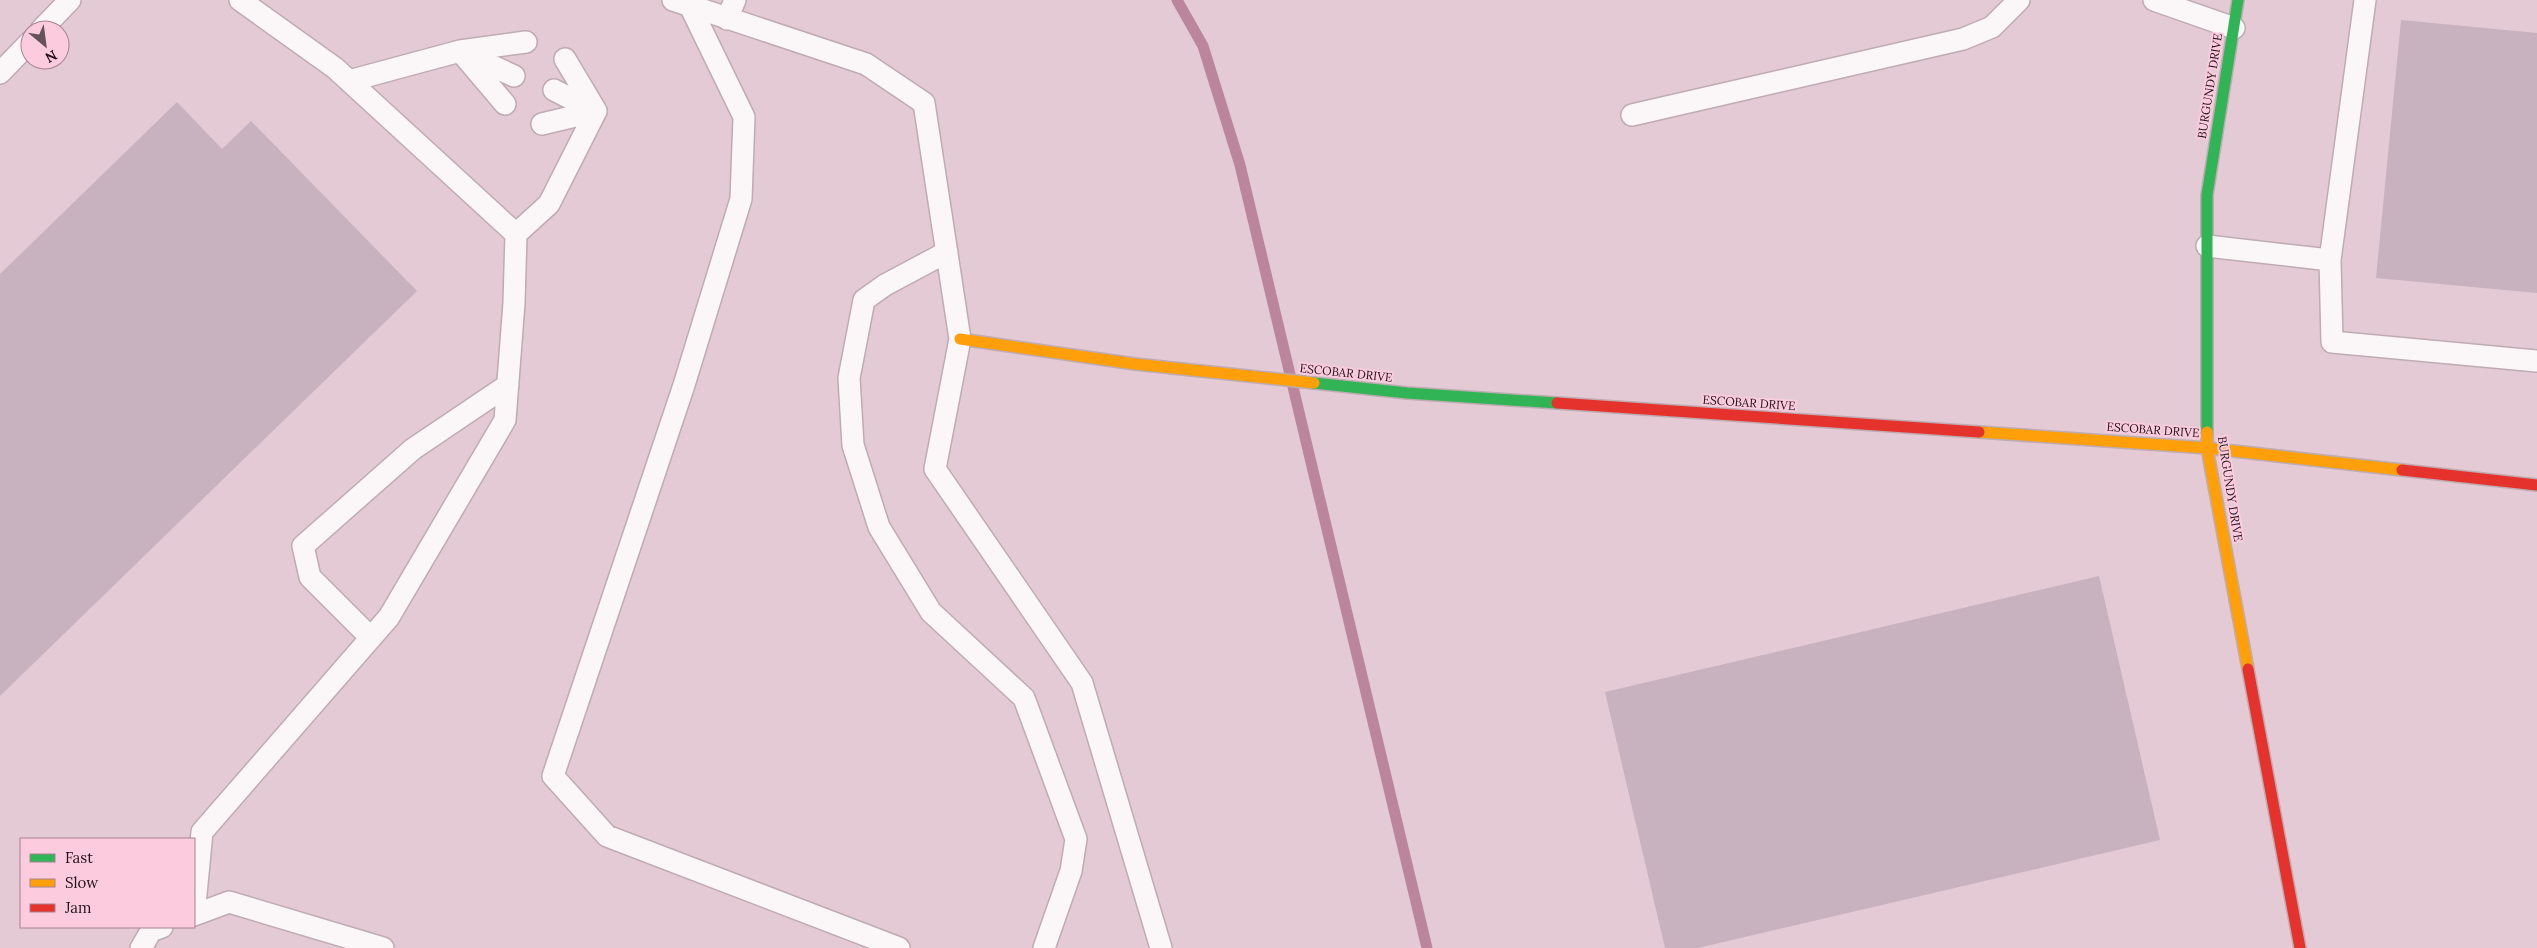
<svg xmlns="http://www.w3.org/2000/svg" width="2537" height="948" viewBox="0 0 2537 948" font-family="Lora,serif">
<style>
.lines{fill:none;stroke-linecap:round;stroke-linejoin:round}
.stream{stroke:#bb869b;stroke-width:11}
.building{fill:#c8b2bf}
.lane-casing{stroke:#bfabb2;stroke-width:24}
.fast-casing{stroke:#bfabb2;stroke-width:14}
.slow-casing{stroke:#bfabb2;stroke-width:14}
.jam-casing{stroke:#bfabb2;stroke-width:14}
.lane{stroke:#fbf7f9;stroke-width:21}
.fast{stroke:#30b455;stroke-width:11}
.slow{stroke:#ff9f0a;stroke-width:11}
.jam{stroke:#e5322d;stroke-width:11}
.labels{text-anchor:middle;stroke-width:4;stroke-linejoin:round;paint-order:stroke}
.street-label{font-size:12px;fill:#221219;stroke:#fcccde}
</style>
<rect width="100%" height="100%" fill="#e4cad4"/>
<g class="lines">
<path class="stream" d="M1177,0L1203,46L1240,165L1427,948"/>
</g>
<path class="building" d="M2401,20L2537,33V293L2376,278Z
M177,102L222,149L251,121L417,291L0,696V274Z
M2099,576L2160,840L1698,948H1665L1605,692Z"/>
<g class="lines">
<g class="lane-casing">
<path id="lane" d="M673,0L866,64L924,103L960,339L935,469L1082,683L1161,948
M2154,0L2234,28
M690,6L744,117L741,199L684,385L553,776L607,836L899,948
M727,19L735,0
M41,30L70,0
M460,51L505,104
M466,54L514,76
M0,73L30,42
M349,81L460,51L526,42
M554,90L595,111
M1632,115L1963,39L1992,27L2019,0
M542,124L596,111
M516,234L549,204L596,111L565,59
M2207,246L2330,260L2332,342L2537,361
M947,252L885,285L864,300L849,378L853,445L879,527L931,612L1024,698L1076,839L1071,871L1044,948
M2330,260L2365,0
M371,638L310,577L303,546L413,449L508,385
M194,915L202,832L389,617L505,420L514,303L516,234L335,68L240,0
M194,915L229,902L383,948
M141,948L151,931L162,927"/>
</g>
<g class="fast-casing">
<path id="fast" d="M1314,383L1407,393L1557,403
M2207,432V195L2238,0"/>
</g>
<g class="slow-casing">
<path id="slow" d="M960,339L1135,364L1314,383
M1979,432L2207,448L2402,470
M2207,432V448L2248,669"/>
</g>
<g class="jam-casing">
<path id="jam" d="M1557,403L1979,432
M2402,470L2537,485
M2248,669L2300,948"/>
</g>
<use href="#lane" class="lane"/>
<use href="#fast" class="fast"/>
<use href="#slow" class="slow"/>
<use href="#jam" class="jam"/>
</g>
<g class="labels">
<g class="street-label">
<text transform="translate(2210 86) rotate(-81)" y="4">BURGUNDY DRIVE</text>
<text transform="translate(1346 373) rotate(6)" y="4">ESCOBAR DRIVE</text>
<text transform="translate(1749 403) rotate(4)" y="4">ESCOBAR DRIVE</text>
<text transform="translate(2153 430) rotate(4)" y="4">ESCOBAR DRIVE</text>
<text transform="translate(2230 489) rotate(81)" y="4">BURGUNDY DRIVE</text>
</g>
</g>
<rect x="20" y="838" width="175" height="90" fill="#fcccde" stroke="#a5828f"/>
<rect x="30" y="854" width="25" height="8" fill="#30b455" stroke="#a5828f"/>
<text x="65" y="863" font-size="15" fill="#221219">Fast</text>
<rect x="30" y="879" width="25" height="8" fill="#ff9f0a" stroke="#a5828f"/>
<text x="65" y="888" font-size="15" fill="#221219">Slow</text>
<rect x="30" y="904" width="25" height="8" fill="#e5322d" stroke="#a5828f"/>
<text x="65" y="913" font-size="15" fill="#221219">Jam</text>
<g transform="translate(45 45) rotate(151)"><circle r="24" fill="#fcccde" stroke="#a5828f"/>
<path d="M0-4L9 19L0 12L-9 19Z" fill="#66525a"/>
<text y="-8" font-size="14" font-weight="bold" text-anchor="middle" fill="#221219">N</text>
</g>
</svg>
